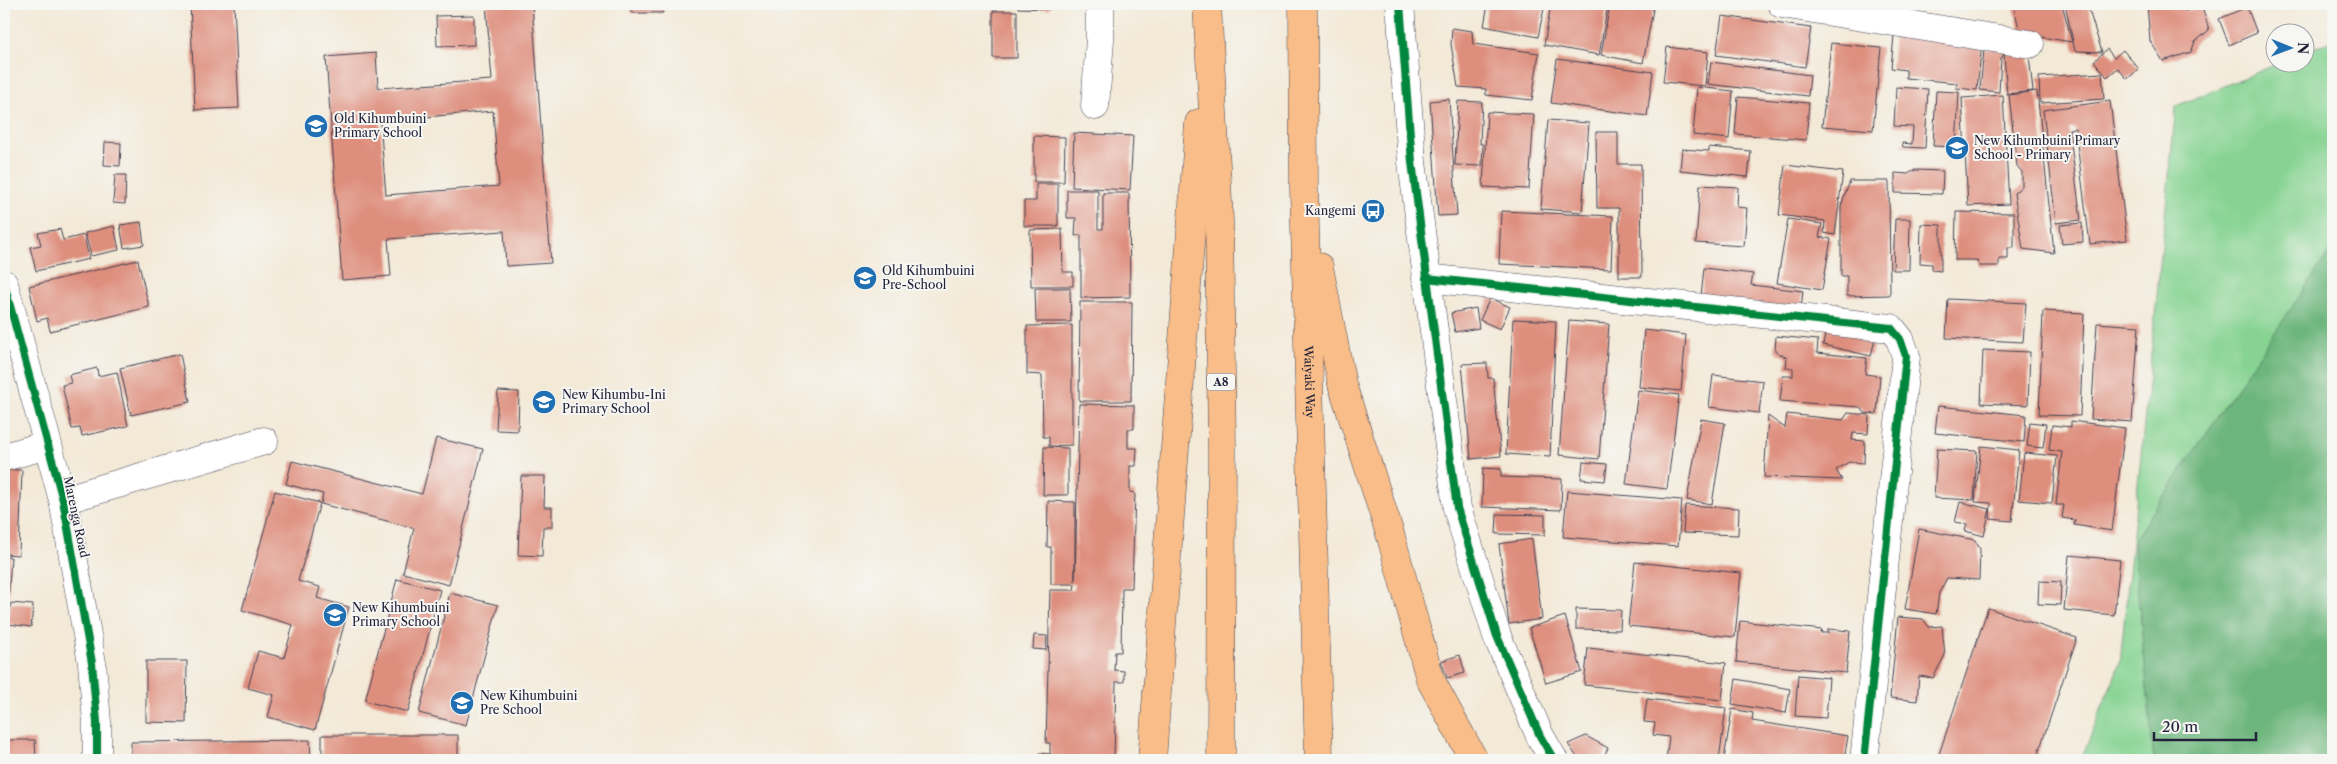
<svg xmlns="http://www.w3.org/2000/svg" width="2337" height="764" viewBox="0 0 2337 764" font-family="'Libre Caslon Text',serif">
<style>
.green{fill:#86d392;stroke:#547a66}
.forest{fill:#6cb57c;stroke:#476c5c}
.building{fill:#de8e7d;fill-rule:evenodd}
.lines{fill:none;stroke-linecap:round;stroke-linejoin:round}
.minor-casing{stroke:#414052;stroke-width:29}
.highway-casing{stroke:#414052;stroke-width:29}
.minor{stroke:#fff;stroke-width:28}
.highway{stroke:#f8bd88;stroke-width:28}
.cycleway-casing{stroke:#f6f6f2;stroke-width:11}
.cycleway{stroke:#00873e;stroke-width:8}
.labels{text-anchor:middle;stroke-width:4;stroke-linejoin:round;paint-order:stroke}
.shield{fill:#f6f6f2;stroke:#626272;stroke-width:1}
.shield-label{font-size:11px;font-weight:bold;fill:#22223b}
.poi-label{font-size:12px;fill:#22223b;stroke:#f6f6f2;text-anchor:start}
.street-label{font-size:12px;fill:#22223b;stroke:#f6f6f2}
</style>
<rect width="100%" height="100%" fill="#f6f6f2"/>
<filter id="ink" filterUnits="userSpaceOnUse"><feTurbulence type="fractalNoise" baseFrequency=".02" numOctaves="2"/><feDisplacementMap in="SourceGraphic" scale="10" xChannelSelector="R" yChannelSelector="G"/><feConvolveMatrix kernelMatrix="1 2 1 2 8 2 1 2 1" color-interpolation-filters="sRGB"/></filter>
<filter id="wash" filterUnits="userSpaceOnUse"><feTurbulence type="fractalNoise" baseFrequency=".0096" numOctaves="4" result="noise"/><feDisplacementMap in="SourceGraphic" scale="20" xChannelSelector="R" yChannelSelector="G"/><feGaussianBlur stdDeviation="1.12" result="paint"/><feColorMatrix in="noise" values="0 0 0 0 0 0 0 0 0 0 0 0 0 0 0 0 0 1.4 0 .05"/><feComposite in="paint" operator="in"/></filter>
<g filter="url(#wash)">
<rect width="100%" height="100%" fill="#f3e9d7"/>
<path class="green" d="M2333,40V760H2081L2120,663L2176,106L2279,63L2304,62L2305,52Z"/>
<path class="forest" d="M2333,247V760H2154L2133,541Z"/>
<g id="blocks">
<path class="building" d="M190,4H234L239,108L195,110Z
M486,4H532L551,263L506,266L504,231L388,239L391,276L342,280L326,57L376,53L378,88L492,80ZM493,111L499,186L386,195L380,121Z
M631,4H663V13H631Z
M1018,4H1050V9L1018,8Z
M1488,4H1545L1538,37L1484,26Z
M1551,4H1608L1599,55L1544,45Z
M1610,4H1654L1643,63L1601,55Z
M1887,4H1933V7L1888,8Z
M2013,4H2062L2072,42L2035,36H2021Z
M2065,4H2087L2102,52L2075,51Z
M2147,4H2184L2186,11L2202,6L2209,30L2195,42L2191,52L2163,61L2150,41Z
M2247,7L2257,33L2229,45L2219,19Z
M993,11H1017V58H993Z
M474,15V45L437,46L436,16Z
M1722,16L1811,28L1805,67L1716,55Z
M1452,28L1472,31L1473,44L1539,53L1532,100L1486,95V89L1458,87L1451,44Z
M1894,35L1982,44L1977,90L1956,88L1957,83L1906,78V70L1891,68Z
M1831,43L1881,48L1873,130L1822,126Z
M2011,43L2028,47L2033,91L2007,94L2004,55Z
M2009,45L2001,59L1999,92L1980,90L1984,50Z
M1667,47L1708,52L1705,86L1663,82Z
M2107,49L2114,58L2123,50L2139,69L2127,79L2118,68L2107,77L2094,61Z
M1557,59L1653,72L1647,116L1551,103Z
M1711,62L1810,75L1808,96L1708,84Z
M2102,73L2104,99L2040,103L2039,77Z
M1697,87L1733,91L1729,139L1693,135Z
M1896,87L1928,89L1925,148L1903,147L1902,143L1912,144L1913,127L1894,126Z
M1936,91L1959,92L1956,147L1933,146Z
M2037,91L2054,253L2023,249L2014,193L2022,186V172L2017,166L2009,95Z
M2003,95L2009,204L1968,206L1962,98Z
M1738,97L1809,103L1806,140L1735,134Z
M1449,99L1457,215L1438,216L1430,101Z
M1458,101L1482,102L1480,144H1483L1482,166L1455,165Z
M2110,101L2127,240L2090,244L2075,128L2069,129L2081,220L2056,223L2043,110Z
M1487,112L1534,114L1529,189L1483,187Z
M1548,120L1589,123L1582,212L1541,209Z
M1596,132H1618V164H1641L1642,277H1619V208H1597Z
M1074,133L1133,136L1130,190L1072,187Z
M1034,136L1065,137L1064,182H1034Z
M105,142L121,143L120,166L104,165Z
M1709,147L1751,151L1748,177L1680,170L1682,149L1709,151Z
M1785,165L1843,172L1835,235L1824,233L1825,221L1779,215Z
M1915,170L1943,171L1942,194L1895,193V173L1908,174Z
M115,175H126L125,204L113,203Z
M1850,181H1889L1890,295L1847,296V276H1841V206Z
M1036,184H1058V226H1024V201H1036Z
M1700,185L1738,187L1737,207L1747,208L1744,246L1696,243Z
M1067,190H1098V229H1103V193H1129L1130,297L1081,298V235L1075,236L1076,218H1067Z
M1501,211L1613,216L1611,269L1499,264Z
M1956,212L2014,213V248H2008V259H1999V266H1979L1977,260H1955Z
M1788,219L1822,224L1819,237L1831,239L1822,290L1777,283Z
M1895,219H1910L1909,270H1893Z
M141,222L144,245L124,248L120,225Z
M2082,223L2083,242L2062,244L2060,225Z
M1921,224L1941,225V271L1932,270V264L1920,263Z
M114,226L119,250L91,256L85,233Z
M60,229L63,240L84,235L89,259L36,271L30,247L41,245L38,233Z
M1062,229L1063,272H1073V286H1031L1030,230Z
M138,260L149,307L50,331L47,318L37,321L29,286Z
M1704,268L1753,274L1751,285L1803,291L1801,309L1701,297Z
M1035,288H1070L1071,322H1036Z
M1490,298L1510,307L1500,329L1480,320Z
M1948,299L2026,303L2023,342L1946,338Z
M1080,302H1132L1131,401H1079Z
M1476,308L1479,328L1455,332L1451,313Z
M2043,311L2084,313L2080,416L2039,415Z
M1513,319L1556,321L1550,457L1506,454Z
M1569,321L1609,324L1599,459L1559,455Z
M2097,323L2139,326L2132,422L2091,419Z
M1827,324L1876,335L1871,356L1823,345Z
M1072,325V445L1049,446V437H1043L1042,375L1027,374V326Z
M1644,330L1686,335L1681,391L1639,387Z
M1776,336L1818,340L1817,353L1867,358L1865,374L1880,376L1877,414L1865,413L1860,407L1780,401L1783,376H1793V368H1786L1787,358L1775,351Z
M1983,350L2030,352L2028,405L1981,403Z
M180,354L190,402L131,415L120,368Z
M1487,363L1488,378H1493L1501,456L1471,459L1462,364Z
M97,368L98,376L117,372L128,426L82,436L80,428L72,429L62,385L71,383L69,375Z
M1713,375L1763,381L1759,413L1709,407Z
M1638,390L1679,395L1667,489L1626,484Z
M498,391L519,392L518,431L496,430Z
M1079,404L1134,405V429H1128V448H1137L1136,466H1130V492L1135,493L1132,588H1122L1121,652H1115L1114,670L1124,671V682H1116L1114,760H1039V753L1050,754V743H1046L1050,590H1074L1075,584H1051V547H1047L1048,501L1075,502V581Z
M1938,406L2026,415L2024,442L1935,433Z
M1848,413L1869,415L1868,434L1853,433L1852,440L1865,441L1864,463L1849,462L1836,470L1842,480L1764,477L1768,416L1785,428L1787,414L1843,420Z
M1701,419L1725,423L1712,504L1687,500Z
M2071,421L2125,428L2112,531L2074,525L2075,520L2062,518L2064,505H2056L2062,452L2049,450L2052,425L2071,427Z
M2030,422L2046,424L2043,448L2027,446Z
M436,438L483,449L449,585L403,573L414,528L321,504L323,494L286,484L292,461L422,494Z
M1981,446L2019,450L2012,521L1990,519L1991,503L1975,502Z
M1044,447L1068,448V495H1043Z
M1937,449L1977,451L1974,500L1934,498Z
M2024,453L2057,456L2052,503L2019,500Z
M1583,462L1607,464L1605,481L1581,479Z
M1483,468L1501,469V477L1562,479L1561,510L1482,507Z
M4,470H22L19,555L4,554Z
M521,476H545L544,507H552V527H543L542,556L518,555Z
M275,491L320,503L298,581L320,587L317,598L349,607L315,730L268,717L274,695L248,688L258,651L284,658L293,625L242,610Z
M1567,491L1682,500L1678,546L1563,537Z
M1960,502L1990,509L1984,536L1965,531L1967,524L1955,522Z
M1685,505L1739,508L1738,535L1683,533Z
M1497,514L1545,515V535L1496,534Z
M1919,529L1975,540L1980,549L1979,580L1947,578L1939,593L1936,614L1905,609Z
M1532,539L1542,619L1509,624L1499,544Z
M2069,555L2120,560L2114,615L2064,610Z
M4,557H11L6,632H4Z
M1635,562L1741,573L1735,637L1628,626Z
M397,579L440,590L408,712L365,701Z
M2039,581L2061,582L2060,605L2038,604Z
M450,593L498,605L466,725L419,713Z
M11,603L33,605L31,627L8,624Z
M1988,608L2077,638L2036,760H1937Z
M1576,609L1621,610L1620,630L1576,629Z
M1565,616L1582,672L1546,683L1529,628Z
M1898,617L1923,619L1929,627L1942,626L1945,655L1933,678L1919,676L1917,701L1890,698Z
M1740,621L1822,630L1821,633H1828V629L1850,631L1846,673L1736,662Z
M1034,635L1047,636L1046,650L1033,649Z
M1588,648L1726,663L1722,700L1584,685Z
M1460,655L1465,673L1447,678L1441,661Z
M146,661H187L186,723L146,722Z
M1798,675L1829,678L1826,718L1795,716Z
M1736,679L1790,689L1786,713L1732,704Z
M1647,699L1726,708L1719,760H1666L1669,737L1653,735L1655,723L1644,722Z
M1732,709L1753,713L1752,721L1848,736L1844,760H1724Z
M4,713H6L5,740H35L36,759H4Z
M322,735H458V760H322Z
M1586,736L1608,748L1602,760H1579L1568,744Z
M310,740L311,760H131V742Z"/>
</g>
</g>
<g filter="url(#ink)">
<use href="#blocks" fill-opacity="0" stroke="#414052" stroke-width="1"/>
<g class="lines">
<g class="minor-casing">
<path id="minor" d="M1400,4L1412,162L1457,508L1497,636L1540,736L1554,760
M1782,4L2030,44
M1095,106L1100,39V4
M1426,278L1891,328L1900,339L1906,356L1865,752
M4,284L63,500L92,663L97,722V760
M4,457L47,445
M63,500L264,441"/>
</g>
<g class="highway-casing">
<g id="highway">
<path d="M1207,4L1219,220L1222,448L1221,760"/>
<path id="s1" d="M1303,4L1304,189L1319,760"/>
<path d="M1319,267L1342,384L1391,537L1430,679L1474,760"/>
<path d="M1152,760L1199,123"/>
</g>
</g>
<use href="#minor" class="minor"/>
<use href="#highway" class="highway"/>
<g class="cycleway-casing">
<path id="cycleway" d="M1400,4L1412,162L1457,508L1497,636L1540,736L1554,760
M1426,278L1891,328L1900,339L1906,356L1865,752
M4,284L63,500L92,663L97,722V760"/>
</g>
<use href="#cycleway" class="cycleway"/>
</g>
</g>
<defs>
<g id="school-disc" transform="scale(1.25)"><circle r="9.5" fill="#1f6fb2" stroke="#f6f6f2"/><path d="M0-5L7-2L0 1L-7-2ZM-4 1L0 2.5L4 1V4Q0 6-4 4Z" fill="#fff"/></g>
<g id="bus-disc" transform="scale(1.25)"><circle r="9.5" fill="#1f6fb2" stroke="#f6f6f2"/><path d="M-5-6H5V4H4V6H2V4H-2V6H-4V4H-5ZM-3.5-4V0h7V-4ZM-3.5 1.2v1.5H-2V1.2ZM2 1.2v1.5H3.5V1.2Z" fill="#fff"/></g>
</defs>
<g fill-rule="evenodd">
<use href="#school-disc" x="316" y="126"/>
<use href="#school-disc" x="1957" y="148"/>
<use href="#bus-disc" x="1373" y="211"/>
<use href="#school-disc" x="865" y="278"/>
<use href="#school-disc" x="544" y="402"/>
<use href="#school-disc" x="335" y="615"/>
<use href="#school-disc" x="462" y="703"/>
</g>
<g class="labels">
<rect class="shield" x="1207" y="373.5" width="28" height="17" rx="4"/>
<g class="shield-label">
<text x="1221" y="386">A8</text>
</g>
<g class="poi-label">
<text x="334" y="123">Old Kihumbuini<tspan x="334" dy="14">Primary School</tspan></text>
<text x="1974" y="145">New Kihumbuini Primary<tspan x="1974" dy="14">School - Primary</tspan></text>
<text x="1356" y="215" text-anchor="end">Kangemi</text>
<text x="882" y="275">Old Kihumbuini<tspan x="882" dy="14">Pre-School</tspan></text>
<text x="562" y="399">New Kihumbu-Ini<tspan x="562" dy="14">Primary School</tspan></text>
<text x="352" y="612">New Kihumbuini<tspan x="352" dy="14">Primary School</tspan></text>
<text x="480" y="700">New Kihumbuini<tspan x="480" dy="14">Pre School</tspan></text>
</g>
<g class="street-label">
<text dy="4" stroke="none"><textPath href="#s1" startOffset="378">Waiyaki Way</textPath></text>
<text transform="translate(76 517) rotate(78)" y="4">Marenga Road</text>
</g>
</g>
<rect width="2337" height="764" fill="none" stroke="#f6f6f2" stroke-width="20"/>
<g transform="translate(2290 48) rotate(91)"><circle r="24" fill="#f6f6f2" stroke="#a1a1a9"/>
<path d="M0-4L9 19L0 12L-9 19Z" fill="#1f6fb2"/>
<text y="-8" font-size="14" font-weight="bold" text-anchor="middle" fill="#22223b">N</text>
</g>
<path d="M2154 732v8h102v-8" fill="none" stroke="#22223b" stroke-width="2.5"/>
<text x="2162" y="732" font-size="15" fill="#22223b" stroke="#f6f6f2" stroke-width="4" paint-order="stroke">20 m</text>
</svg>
